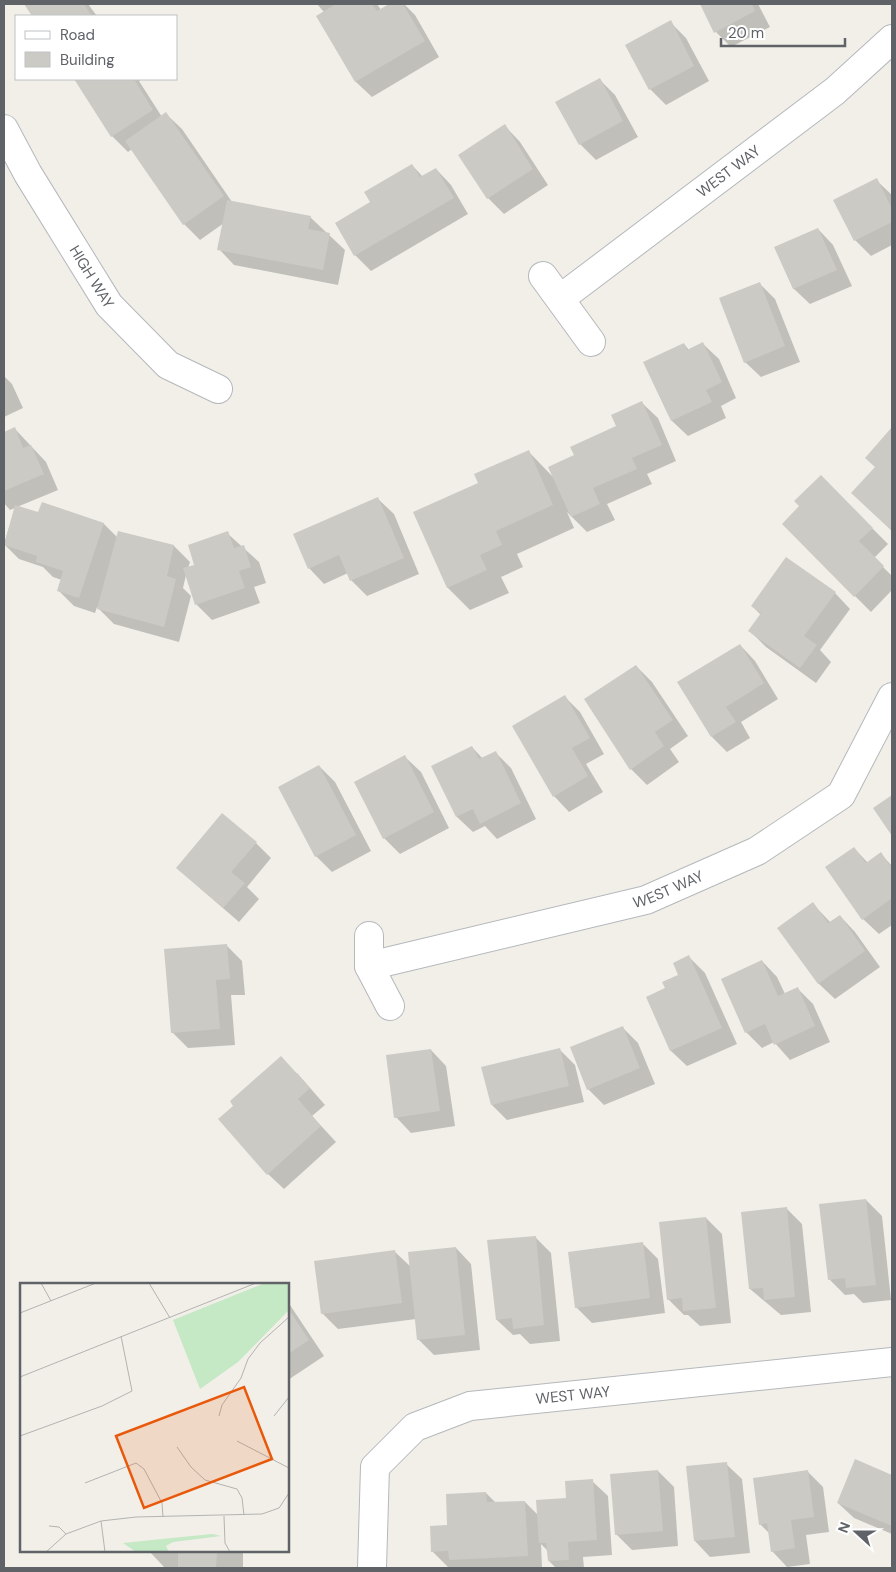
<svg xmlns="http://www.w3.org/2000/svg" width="896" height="1572" viewBox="0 0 896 1572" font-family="'DM Sans',sans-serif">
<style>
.shadow{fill:#0003}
.building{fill:#cccac5}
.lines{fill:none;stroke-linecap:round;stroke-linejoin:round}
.street-casing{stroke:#b5b8bc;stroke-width:30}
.street{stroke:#fff;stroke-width:28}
.labels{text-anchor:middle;stroke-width:4.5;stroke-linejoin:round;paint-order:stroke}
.street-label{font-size:15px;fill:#5f6368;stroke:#fff}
.inset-road{fill:none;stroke:#b3b3b1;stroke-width:1}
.view{fill:#e8590c;fill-opacity:0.15;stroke:#e8590c;stroke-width:2.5}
.inset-edge{fill:none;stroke:#5f6368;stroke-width:2.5}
</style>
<rect width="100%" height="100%" fill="#f1efe8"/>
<path class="shadow" d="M25,4H88L97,16H34Z
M317,4H377L381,10L391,4H404L415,15L439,57L372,97L356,82L318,16L324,12Z
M701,4H758L770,27L731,47L716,32Z
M670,22L686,38L709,81L666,105L650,89Z
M75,79H142L139,81L162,117L166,114L182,129L232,202L310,217L345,250L338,285L234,265L219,249L224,223L200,240L184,224L132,149L128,152L112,136Z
M600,80L615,95L638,137L596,160L580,144L557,102Z
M505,126L520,142L548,185L504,214L488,198Z
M412,165L423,177L436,169L451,185L468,214L371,271L355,255L372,203Z
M876,180L892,195V245L871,256L855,240Z
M818,229L833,245L852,286L810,304L794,289L776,248Z
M759,283L775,299L800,362L761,377L745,362Z
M684,344L689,350L703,344L719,359L736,398L721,406L726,418L688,436L672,421L645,363Z
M4,376L12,384L23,408L4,417Z
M642,403L658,418L676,461L647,474L652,484L607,504L615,520L587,532L567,512L574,528L517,554L523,567L501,577L509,593L470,610L448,588L414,513L480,484L528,451L553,477L576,456L618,427Z
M15,429L46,462L58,490L17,507L38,514L104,524L118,538L119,532L174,546L190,562L188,568L196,565L227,533L259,562L266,583L254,587L260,603L212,620L196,604L186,575L183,588L191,596L179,642L114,624L97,607L95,613L74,606L58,590L62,580L53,577L43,567L19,559L4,544L15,508L10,510L4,503V434Z
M892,429V531L869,509L877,468L867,458Z
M821,477L888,544L874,558L892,576V590L871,612L783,524L801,506Z
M378,499L394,514L419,574L367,596L351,580L348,573L324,584L309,568Z
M835,593L850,609L820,650L831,662L816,683L766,647L750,631L761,615L752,606Z
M740,645L755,661L778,699L741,722L750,738L727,752L712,737Z
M636,666L652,682L688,736L670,749L679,762L647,785L631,769Z
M565,697L580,712L604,754L586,764L603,792L569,812L554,796Z
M472,747L483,759L496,753L511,768L536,819L497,839L485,826L473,832L457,817L433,767Z
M405,757L421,772L449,828L400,854L384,838Z
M319,766L335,782L371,851L332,872L316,856L280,787Z
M256,843L271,858L247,887L259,899L239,922L177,868Z
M854,848L868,863L881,854L892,866V925L879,934L863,919Z
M813,904L831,923L840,916L855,932L880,967L835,999L819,984L779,928Z
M226,945L242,961L245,995H231L235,1045L188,1048L172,1032Z
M689,957L705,973L737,1044L687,1066L671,1051L647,997L666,988L680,976Z
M762,961L777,977L785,994L797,988L813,1004L830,1042L790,1060L774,1042L762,1048L746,1032Z
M622,1027L638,1043L655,1084L604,1105L588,1089Z
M559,1049L575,1065L584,1102L507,1120L492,1105Z
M431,1050L446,1066L455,1126L411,1133L396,1117Z
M297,1073L325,1105L312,1116L336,1142L284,1189L268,1174L235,1106Z
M866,1200L882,1216L891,1300L863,1303L854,1294L845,1295L829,1279Z
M786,1208L802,1224L811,1312L781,1315L750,1289Z
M706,1218L722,1234L731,1323L700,1326L688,1315H684L668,1299Z
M535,1237L551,1253L560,1341L530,1344L520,1334L513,1335L497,1320Z
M642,1243L658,1259L665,1313L592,1323L576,1307Z
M456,1248L471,1264L480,1350L434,1355L418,1339L416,1319L338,1329L322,1313L394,1251L411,1267Z
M288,1302L324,1356L288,1380Z
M855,1461L892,1477V1534L854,1518L838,1503Z
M726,1464L742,1479L750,1553L710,1557L695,1541Z
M658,1471L674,1487L678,1546L632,1550L616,1534Z
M807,1471L823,1487L829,1532L806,1535L810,1564L787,1567L772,1551L769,1533L760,1524Z
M592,1481L608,1496L612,1555L583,1557L584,1568H556L549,1561L548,1551L541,1544L542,1568L448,1567L432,1551L449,1526L486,1493L496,1503L525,1502L539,1516Z
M149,1551H243V1567H164Z"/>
<path class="building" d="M24,4H84L92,16H32Z
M336,4H372L377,11L389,4H403L425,41L355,82L316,16Z
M700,4H752L755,11L714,33Z
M671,20L694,66L649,90L625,45Z
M600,78L623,121L579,145L555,102Z
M74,79H134L153,110L111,137Z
M166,112L224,196L183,225L125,141Z
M505,124L533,169L487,199L458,155Z
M412,164L420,177L436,168L454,198L354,256L335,223L370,202L364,192Z
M877,178L892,209V222L854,241L833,200Z
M227,200L311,216L308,229L330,233L323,270L217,250Z
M818,228L837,270L793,289L774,247Z
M760,282L785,346L744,363L719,298Z
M703,342L722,382L706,390L712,402L671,421L643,362L684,343L687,350Z
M642,401L662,445L632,458L637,469L593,488L600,504L571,517L548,467L574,455L570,447L616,426L611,415Z
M15,427L23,448L31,445L44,474L4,491V432Z
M892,427V531L851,493L875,467L865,458Z
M529,450L553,505L496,531L502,545L480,555L487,570L447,588L413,512L478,483L474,474Z
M821,475L873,528L859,541L884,566L854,597L782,524L799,506L794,501Z
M378,497L404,558L350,581L339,555L308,569L293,534Z
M42,502L104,523L79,598L57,591L63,571L36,562L37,556L4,545L15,505L38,512Z
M118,531L174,545L167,576L176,579L164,627L97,609Z
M228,531L234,548L244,545L251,567L239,571L245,588L195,605L183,568L194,565L188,545Z
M786,557L836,592L804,636L817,645L800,668L748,631L761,613L751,606Z
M740,644L764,683L726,707L736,722L711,737L677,682Z
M636,665L673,720L655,732L664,746L630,770L584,699Z
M565,695L590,738L572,748L588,776L553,797L512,726Z
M472,746L479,759L496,751L521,803L480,824L473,809L456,817L431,766Z
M405,755L434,812L383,839L354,782Z
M319,765L356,835L315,857L278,787Z
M892,795V836L873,808Z
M222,813L257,842L231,872L245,883L223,908L176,868Z
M854,847L866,863L881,852L892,869V898L862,920L825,867Z
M813,902L828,923L840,915L865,951L818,984L777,928Z
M227,944L230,979L216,980L220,1029L171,1033L164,949Z
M689,955L722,1028L670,1051L646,997L665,988L662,982L678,975L673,963Z
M762,960L778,996L798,987L815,1026L774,1045L765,1024L745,1033L721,979Z
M623,1026L640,1068L587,1090L570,1047Z
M560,1048L569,1086L491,1105L481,1067Z
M431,1049L440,1111L394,1118L386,1055Z
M281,1056L310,1088L298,1099L321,1126L267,1175L218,1119L233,1106L230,1101Z
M866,1199L876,1285L846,1288L845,1278L828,1280L819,1204Z
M787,1207L795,1297L764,1300L763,1288L749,1289L741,1212Z
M706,1217L716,1308L683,1311L682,1298L667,1300L659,1222Z
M536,1236L544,1325L513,1329L512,1318L496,1320L487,1240Z
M643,1242L650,1298L575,1308L568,1252Z
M456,1247L465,1335L417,1340L408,1252Z
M395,1250L402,1303L321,1314L314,1261Z
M288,1308L309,1340L288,1354Z
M855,1459L892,1475V1526L837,1503Z
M727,1462L735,1537L694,1541L686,1466Z
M658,1470L663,1531L615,1535L610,1474Z
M808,1470L814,1517L791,1520L795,1548L771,1552L767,1523L759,1525L753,1478Z
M593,1479L597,1540L568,1542L569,1560L548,1561L546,1543H539L536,1500L566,1498L565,1481Z
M486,1492L487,1502L525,1501L528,1556L449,1560L448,1551L431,1552L430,1526L447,1525L446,1494Z
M178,1551H217L216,1568H178Z"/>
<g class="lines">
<g class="street-casing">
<g id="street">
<path id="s1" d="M4,129L28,174L109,305L168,365L218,389"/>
<path d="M543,276L591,342"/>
<path id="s2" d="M561,298L835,91L892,39"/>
<path d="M369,936V966L390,1006"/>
<path id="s3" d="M369,966L646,900L757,851L841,795L892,697"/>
<path id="s4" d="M372,1568L375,1467L415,1427L470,1406L892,1362"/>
</g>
</g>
<use href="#street" class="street"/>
</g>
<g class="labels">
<g class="street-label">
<text dy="5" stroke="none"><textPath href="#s2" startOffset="210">WEST WAY</textPath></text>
<text dy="5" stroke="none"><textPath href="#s1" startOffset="172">HIGH WAY</textPath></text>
<text dy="5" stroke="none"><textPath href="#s3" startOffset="309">WEST WAY</textPath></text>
<text dy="5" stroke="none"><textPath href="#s4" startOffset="320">WEST WAY</textPath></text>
</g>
</g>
<g transform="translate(20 1283)">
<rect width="269" height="269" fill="#f1efe8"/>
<path d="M245,0H269V27L218,79L180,106L153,37ZM192,251L201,253L153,259L146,263L149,269H116L103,260Z" fill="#c5e8c5"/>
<path class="inset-road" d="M21,0L31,18M129,0L150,35M0,30L76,0M0,94L236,0M199,133L202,122L221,95L228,76L240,60L269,34M254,133L269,114M0,153L82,123L112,108L101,53M217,158L269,185M157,164L171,184L185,197L217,206L222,215L224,232M65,200L116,180L124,186L142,220L143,234M204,233L205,260L210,269M81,238L85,269M29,243L39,244L46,251M26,269L46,251L81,238L116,234L242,231L259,225L269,210"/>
<path class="view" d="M224,104L252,176L124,225L96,153Z"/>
<rect width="269" height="269" class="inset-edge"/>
</g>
<rect width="896" height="1572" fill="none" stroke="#5f6368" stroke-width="10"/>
<rect x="15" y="15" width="162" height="65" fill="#ffffff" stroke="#bfc1c3"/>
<rect x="25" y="31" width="25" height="8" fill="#ffffff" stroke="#bfc1c3"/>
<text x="60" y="40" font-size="15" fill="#5f6368">Road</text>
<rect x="25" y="52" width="25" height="15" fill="#cccac5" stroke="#bfc1c3"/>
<text x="60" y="65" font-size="15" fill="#5f6368">Building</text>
<g transform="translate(856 1532) rotate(291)" stroke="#ffffff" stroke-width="4" paint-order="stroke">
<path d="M0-4L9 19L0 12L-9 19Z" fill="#5f6368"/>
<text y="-8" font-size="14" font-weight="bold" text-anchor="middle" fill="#5f6368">N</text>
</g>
<path d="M721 38v8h124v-8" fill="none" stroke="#5f6368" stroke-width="2.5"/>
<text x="728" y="38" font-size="15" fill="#5f6368" stroke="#ffffff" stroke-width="4" paint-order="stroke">20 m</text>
</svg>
